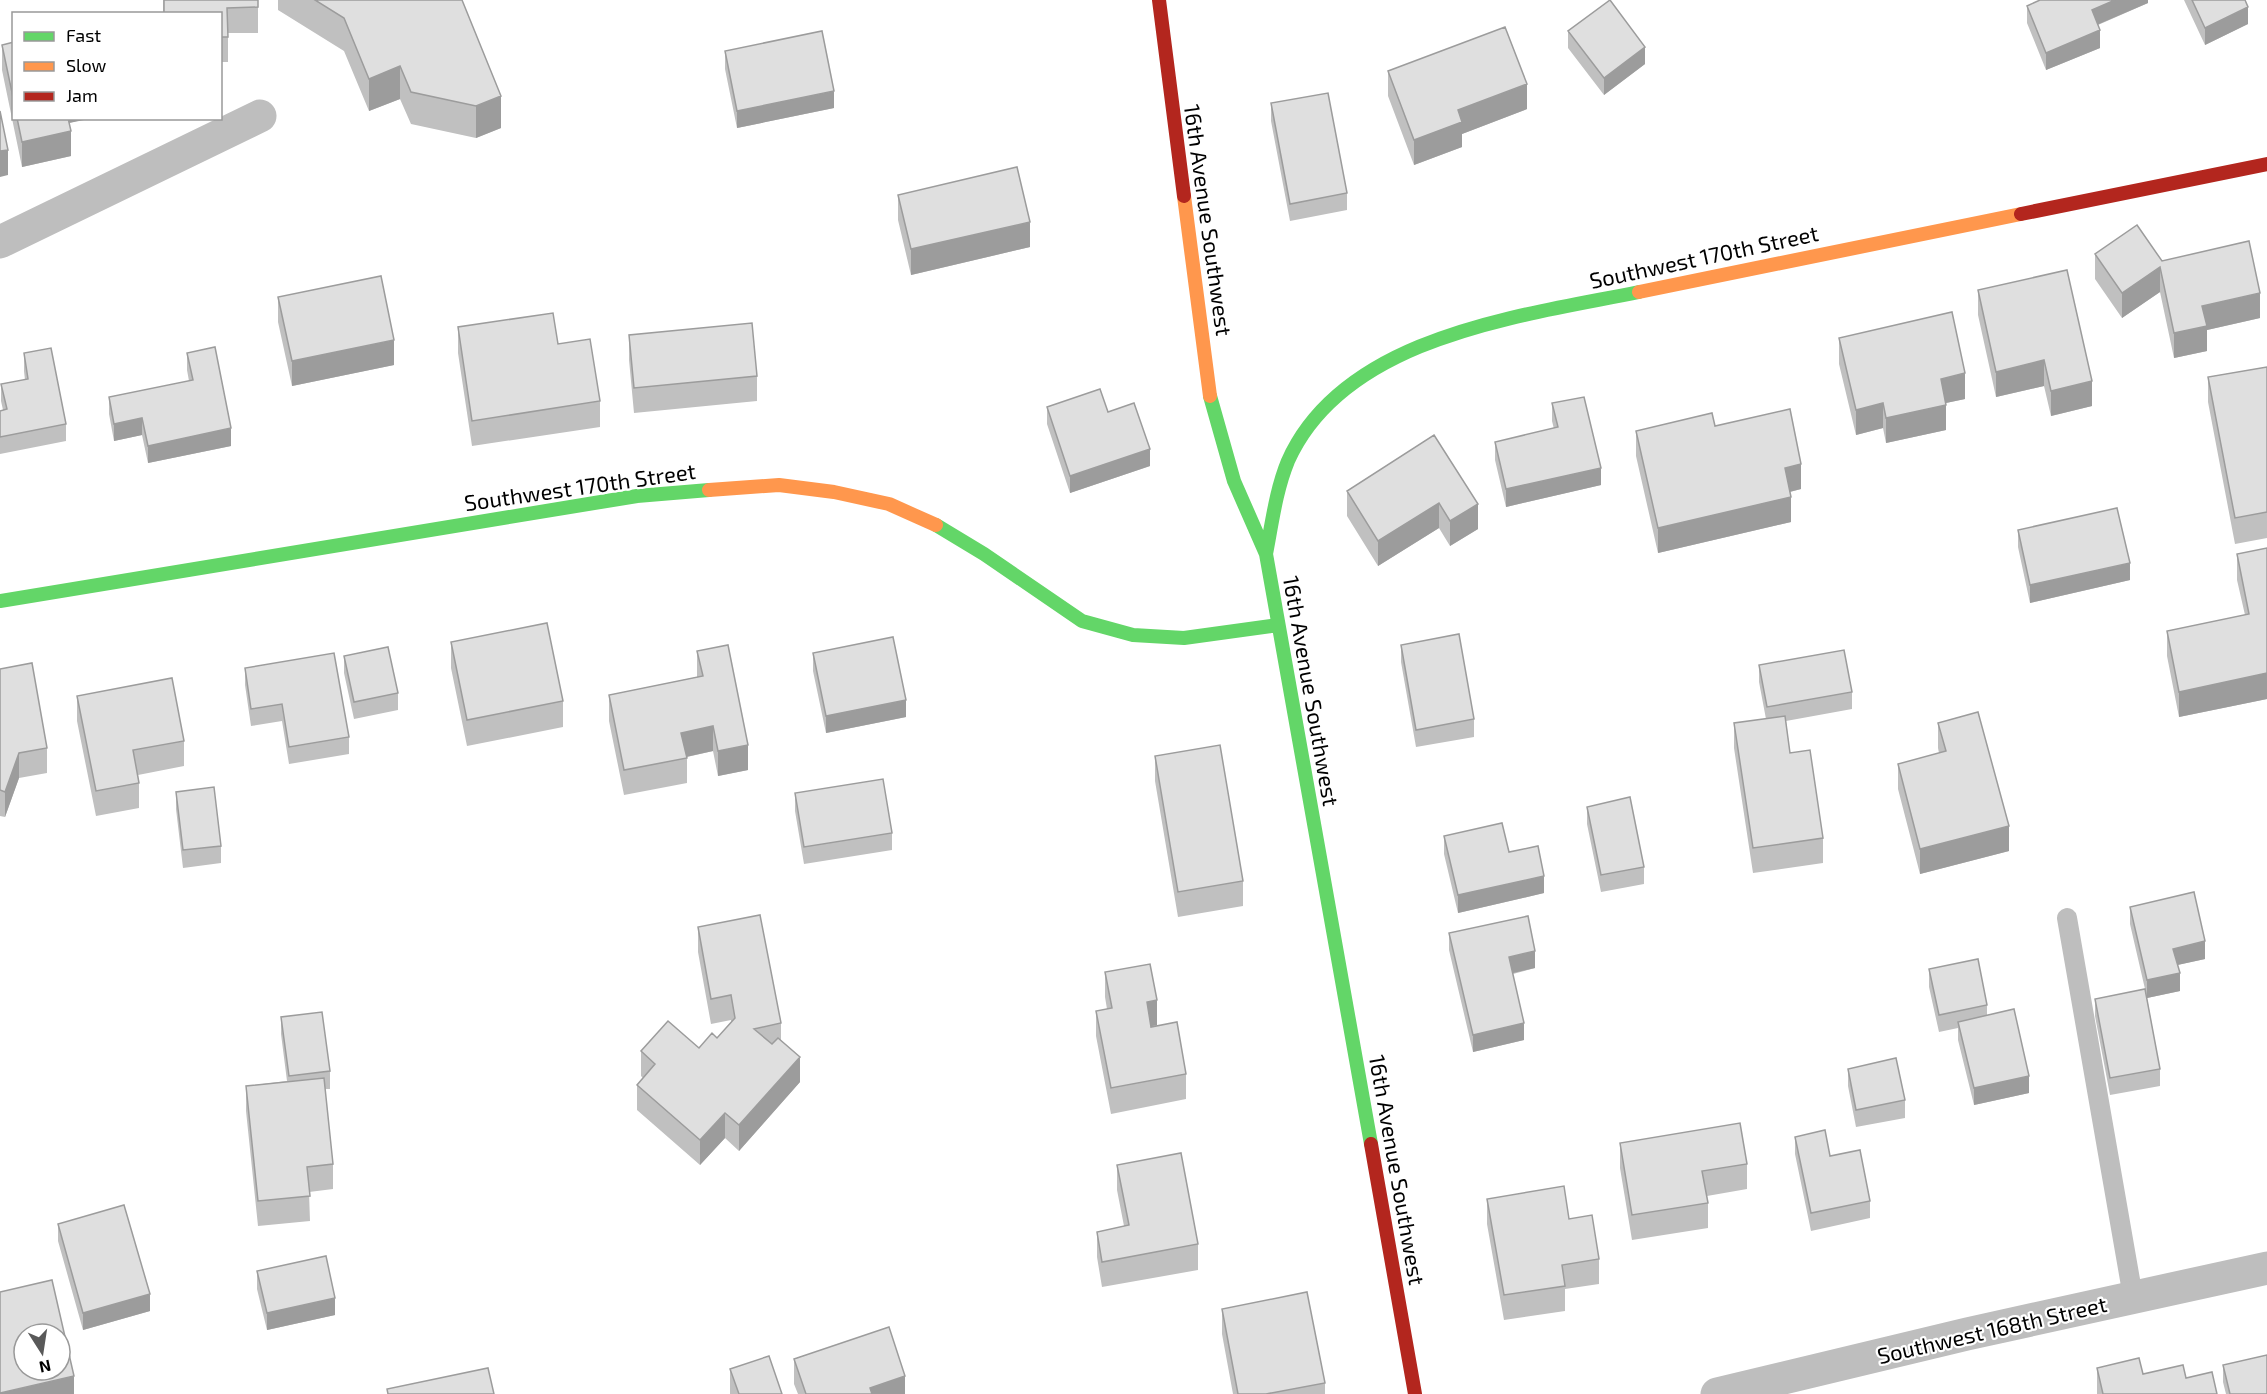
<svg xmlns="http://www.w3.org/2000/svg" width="2267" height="1394" viewBox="0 0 2267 1394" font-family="'Exo 2',sans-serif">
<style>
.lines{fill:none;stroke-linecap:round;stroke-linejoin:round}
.lane{stroke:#bebebe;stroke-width:20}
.street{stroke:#bebebe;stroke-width:33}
.fast{stroke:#63d668;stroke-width:14}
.slow{stroke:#ff974d;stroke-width:14}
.jam{stroke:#b3261e;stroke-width:14}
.wall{fill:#c0c0c0}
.shaded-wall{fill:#9c9c9c}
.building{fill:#dfdfdf;stroke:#9c9c9c;stroke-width:1.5;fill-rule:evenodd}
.labels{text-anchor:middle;stroke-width:4.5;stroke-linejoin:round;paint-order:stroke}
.street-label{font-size:22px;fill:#000;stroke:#fff}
</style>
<rect width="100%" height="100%" fill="#fff"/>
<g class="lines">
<path class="lane" d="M2067,918L2133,1297"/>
<path class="street" d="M0,242L260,116
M1717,1394L1967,1334L2267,1268"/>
<path class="fast" d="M1210,396L1234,481L1266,554L1371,1144
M936,525L984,554L1082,621L1133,635L1184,638L1278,625
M1266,554C1272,523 1276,490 1288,461C1344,336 1521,316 1639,292
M0,601L637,496L709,490"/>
<path class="slow" d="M1184,196L1210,396
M1639,292L2021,214
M709,490L779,485L834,492L889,504L936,525"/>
<path class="jam" d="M1159,0L1184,196
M2021,214L2267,164
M1371,1144L1415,1394"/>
</g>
<path class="wall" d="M163,0H258V33H228V62H220V14H163Z
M278,0H462L501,128L476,138L411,124L400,99L369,111L344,51L278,10Z
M2148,0V3L2098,25L2100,48L2046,70L2027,23V6Z
M2184,0H2245L2248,24L2205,45Z
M1568,31L1645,64L1604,95L1568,48Z
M14,42V118H89L69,123L71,156L22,167L2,70V45Z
M725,51L834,108L737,128L725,69Z
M1388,71L1527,109L1462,134V147L1414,165L1388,96Z
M1271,103L1347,193V210L1290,221L1271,121Z
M898,195L1030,247L911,275L898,220Z
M2095,254L2162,261L2260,318L2207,330V351L2174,358L2160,292L2122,318L2095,279Z
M1978,290L2092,406L2051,416L2044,386L1996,397L1978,315Z
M278,297L394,365L292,386L278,322Z
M458,327L558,344L600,401V427L472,446L458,353Z
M629,335L757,376V401L634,413L629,360Z
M1839,338L1965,399L1946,403V430L1886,443L1883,428L1856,435L1839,364Z
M24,353L66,424V441L0,454V411L3,410L1,401V384L25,380L24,371Z
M187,353L231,446L148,463L142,435L114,441L109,414V397L189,381L187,370Z
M2267,367V538L2235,544L2208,402V377Z
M1552,403L1601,485L1506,507L1495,460V442L1554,429L1552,421Z
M1047,407L1150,466L1070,493L1047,424Z
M1636,431L1801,489L1790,492L1791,522L1658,553L1636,456Z
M1434,435L1478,529L1450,546L1439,528L1378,566L1347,516V491Z
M2018,530L2130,580L2030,603L2018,547Z
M2267,548V699L2179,717L2167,656V631L2245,615L2237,580V554Z
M451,642L563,701V727L467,746L451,668Z
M1401,645L1474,719V737L1416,747L1401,662Z
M697,651L748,770L718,776L713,751L687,757V783L624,795L609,721V695L697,677Z
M813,653L906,717L826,733L813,671Z
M344,656L398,693V710L354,719L344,673Z
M1759,665L1852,692V709L1786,721L1790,753L1823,838V863L1753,873L1734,748V723L1766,719L1759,682Z
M245,668L349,737V754L289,764L282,721L251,726L245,685Z
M0,669L47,748V773L19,778L5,817L0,816Z
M77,696L184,741V766L138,775L139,783V808L96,816L77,721Z
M1938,723L2009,851L1920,874L1898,789V764L1939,753L1938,748Z
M1155,756L1243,881V906L1178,917L1155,781Z
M176,792L221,846V863L183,868L176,809Z
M795,793L892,833V850L804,864L795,811Z
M1587,807L1644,867V884L1601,892L1587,824Z
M1444,836L1509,852L1544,893L1458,913L1444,854Z
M2130,907L2205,959L2177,965L2180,991L2147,998L2160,1069V1086L2110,1095L2095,1016V999L2145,989L2130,924Z
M698,927L781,1023V1040L800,1082L739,1151L725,1138L700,1165L637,1110V1085L643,1078L641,1076V1051L699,1048L717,1038L731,1022V1020L711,1024L698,952Z
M1449,933L1535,968L1513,974L1524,1040L1473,1052L1449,950Z
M1929,969L1987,1005V1016L2029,1093L1974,1105L1958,1040V1028L1939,1032L1929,987Z
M1105,972L1157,1025L1186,1074V1099L1111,1114L1096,1036V1011L1107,1009L1105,997Z
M281,1017L330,1071V1089H325L333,1164V1189L309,1192L310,1221L258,1226L246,1111V1086L287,1081L281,1034Z
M1848,1069L1905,1100V1118L1856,1127L1848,1086Z
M1795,1137L1830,1156L1870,1201V1218L1811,1231L1795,1154Z
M1620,1143L1747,1164V1189L1707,1196L1708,1203V1228L1632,1240L1620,1168Z
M1117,1165L1198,1244V1270L1102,1287L1097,1257V1232L1124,1226L1117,1190Z
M1487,1199L1569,1219L1599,1259V1284L1565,1289V1311L1504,1320L1487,1224Z
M58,1224L150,1311L83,1330L58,1241Z
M257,1271L335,1315L267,1330L257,1289Z
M1222,1309L1325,1383V1394H1233L1222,1334Z
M794,1359L905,1394H798L794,1384Z
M2223,1365L2267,1394H2226L2223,1382Z
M2097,1368L2143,1374L2186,1378L2217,1394H2097Z
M730,1369L782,1394H730Z"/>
<path class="shaded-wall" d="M2115,0H2148V3L2092,27V10Z
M2248,7V24L2205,45V28Z
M2100,30V48L2046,70V53Z
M1645,47V64L1604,95V78Z
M400,66V99L369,111V79Z
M1527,84V109L1462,134V147L1414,165V140L1458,110Z
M834,91V108L737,128V111Z
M501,96V128L476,138V106Z
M64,118L89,119L64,124Z
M71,131V156L22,167V142Z
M8,150V175L0,177V151Z
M1030,222V247L911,275V249Z
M2160,267V292L2122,318V293Z
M2260,293V318L2207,330V351L2174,358V333L2202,306Z
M394,340V365L292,386V361Z
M2044,360V386L1996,397V372Z
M1965,373V399L1941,404V379Z
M2092,381V406L2051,416V391Z
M1883,403V428L1856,435V410Z
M1946,405V430L1886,443V418Z
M142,418V435L114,441V424Z
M231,428V446L148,463V446Z
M1150,449V466L1070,493V476Z
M1801,464V489L1785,493V468Z
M1601,468V485L1506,507V489Z
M1791,497V522L1658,553V528Z
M1439,503V528L1378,566V541Z
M1478,504V529L1450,546V521Z
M2130,563V580L2030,603V585Z
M2267,673V699L2179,717V692Z
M906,700V717L826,733V716Z
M713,726V751L681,758V733Z
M748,745V770L718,776V751Z
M19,753V778L5,817V792Z
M2009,826V851L1920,874V849Z
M1544,876V893L1458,913V895Z
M2205,941V959L2173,966V949Z
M1535,951V968L1509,974V957Z
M2180,973V991L2147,998V980Z
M1157,1000V1025L1147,1027V1002Z
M1524,1023V1040L1473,1052V1035Z
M800,1057V1082L739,1151V1125Z
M2029,1076V1093L1974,1105V1088Z
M725,1113V1138L700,1165V1140Z
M150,1294V1311L83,1330V1313Z
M335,1298V1315L267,1330V1313Z
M74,1376V1394H0V1393Z
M905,1376V1394H870V1388Z"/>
<path class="building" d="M164,0H258V7L227,8L228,37H220V14H164Z
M315,0H462L501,96L476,106L411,92L400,66L369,79L344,18Z
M1610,0L1645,47L1604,78L1568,31Z
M2040,0H2115L2092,10L2100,30L2046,53L2027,6Z
M2192,0H2245L2248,7L2205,28Z
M1505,27L1527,84L1458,110L1462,122L1414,140L1388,71Z
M822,31L834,91L737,111L725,51Z
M14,42V102L2,45Z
M1328,93L1347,193L1290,204L1271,103Z
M0,111L8,150L0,151Z
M17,118H68L71,131L22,142Z
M1017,167L1030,222L911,249L898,195Z
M2137,225L2162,261L2249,241L2260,293L2202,306L2207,326L2174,333L2160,267L2122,293L2095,254Z
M2067,270L2092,381L2051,391L2044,360L1996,372L1978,290Z
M381,276L394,340L292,361L278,297Z
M1952,312L1965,373L1941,379L1946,405L1886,418L1883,403L1856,410L1839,338Z
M553,313L558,344L590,339L600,401L472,421L458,327Z
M752,323L757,376L634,388L629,335Z
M215,347L231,428L148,446L142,418L114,424L109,397L193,380L187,353Z
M51,348L66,424L0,437V411L7,409L1,384L28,379L24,353Z
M2267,367V512L2235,518L2208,377Z
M1100,389L1108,412L1134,403L1150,449L1070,476L1047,407Z
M1584,397L1601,468L1506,489L1495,442L1558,427L1552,403Z
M1790,409L1801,464L1785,468L1791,497L1658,528L1636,431L1712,413L1715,426Z
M1434,435L1478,504L1450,521L1439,503L1378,541L1347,491Z
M2117,508L2130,563L2030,585L2018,530Z
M2267,548V673L2179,692L2167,631L2249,614L2237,554Z
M547,623L563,701L467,720L451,642Z
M1459,634L1474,719L1416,730L1401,645Z
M893,637L906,700L826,716L813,653Z
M728,645L748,745L718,751L713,726L681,733L687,758L624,770L609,695L703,676L697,651Z
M388,647L398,693L354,702L344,656Z
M1844,650L1852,692L1767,707L1759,665Z
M334,653L349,737L289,747L282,704L251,709L245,668Z
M32,663L47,748L19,753L5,792L0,790V669Z
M172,678L184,741L133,750L139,783L96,791L77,696Z
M1978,712L2009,826L1920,849L1898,764L1946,751L1938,723Z
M1785,716L1790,753L1810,750L1823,838L1753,848L1734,723Z
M1220,745L1243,881L1178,892L1155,756Z
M883,779L892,833L804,847L795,793Z
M214,787L221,846L183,850L176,792Z
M1630,797L1644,867L1601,875L1587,807Z
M1502,823L1509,852L1538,846L1544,876L1458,895L1444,836Z
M2194,892L2205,941L2173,949L2180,973L2147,980L2130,907Z
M760,915L781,1023L754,1029L772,1044L778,1038L800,1057L739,1125L725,1113L700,1140L637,1085L655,1064L641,1051L668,1021L699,1048L712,1033L717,1038L735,1018L731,995L711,999L698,927Z
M1528,916L1535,951L1509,957L1524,1023L1473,1035L1449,933Z
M1978,959L1987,1005L1939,1015L1929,969Z
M1150,964L1157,1000L1147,1002L1151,1027L1177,1022L1186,1074L1111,1088L1096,1011L1112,1008L1105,972Z
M2145,989L2160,1069L2110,1078L2095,999Z
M2014,1009L2029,1076L1974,1088L1958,1022Z
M322,1012L330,1071L289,1076L281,1017Z
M1896,1058L1905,1100L1856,1110L1848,1069Z
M324,1078L333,1164L307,1167L310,1196L258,1201L246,1086Z
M1740,1123L1747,1164L1702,1171L1708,1203L1632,1215L1620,1143Z
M1825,1130L1830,1156L1860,1150L1870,1201L1811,1213L1795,1137Z
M1181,1153L1198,1244L1102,1262L1097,1232L1129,1225L1117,1165Z
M1564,1186L1569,1219L1592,1215L1599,1259L1562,1265L1565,1286L1504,1295L1487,1199Z
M124,1205L150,1294L83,1313L58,1224Z
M326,1256L335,1298L267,1313L257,1271Z
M52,1280L74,1376L0,1393V1292ZM24,1334H60V1370H24Z
M1307,1292L1325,1383L1266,1394H1238L1222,1309Z
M889,1327L905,1376L870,1388L872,1394H806L794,1359Z
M2267,1355V1394H2230L2223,1365Z
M769,1356L782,1394H739L730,1369Z
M2139,1358L2143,1374L2183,1365L2186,1378L2212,1372L2217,1394H2103L2097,1368Z
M488,1368L494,1394H388L387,1389Z"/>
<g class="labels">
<g class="street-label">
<text transform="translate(1208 220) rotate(82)" y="8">16th Avenue Southwest</text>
<text transform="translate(1704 257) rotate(-12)" y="8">Southwest 170th Street</text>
<text transform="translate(580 487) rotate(-8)" y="8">Southwest 170th Street</text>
<text transform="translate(1311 691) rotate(80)" y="8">16th Avenue Southwest</text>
<text transform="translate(1397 1170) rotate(80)" y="8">16th Avenue Southwest</text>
<text transform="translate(1992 1330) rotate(-13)" y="8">Southwest 168th Street</text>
</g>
</g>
<rect x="12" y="12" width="210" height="108" fill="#ffffff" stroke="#999999" stroke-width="1.5"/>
<rect x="24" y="32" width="30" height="9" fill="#63d668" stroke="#999999" stroke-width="1.5"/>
<text x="66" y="42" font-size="18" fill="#000000">Fast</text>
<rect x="24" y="62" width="30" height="9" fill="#ff974d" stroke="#999999" stroke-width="1.5"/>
<text x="66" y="72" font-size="18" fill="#000000">Slow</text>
<rect x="24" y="92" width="30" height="9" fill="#b3261e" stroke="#999999" stroke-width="1.5"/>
<text x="66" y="102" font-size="18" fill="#000000">Jam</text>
<g transform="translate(42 1352) rotate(168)"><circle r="28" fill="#ffffff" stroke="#999999" stroke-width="1.5"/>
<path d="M0-4.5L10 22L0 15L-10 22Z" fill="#595959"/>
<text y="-9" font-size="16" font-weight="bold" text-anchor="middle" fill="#000000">N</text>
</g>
</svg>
